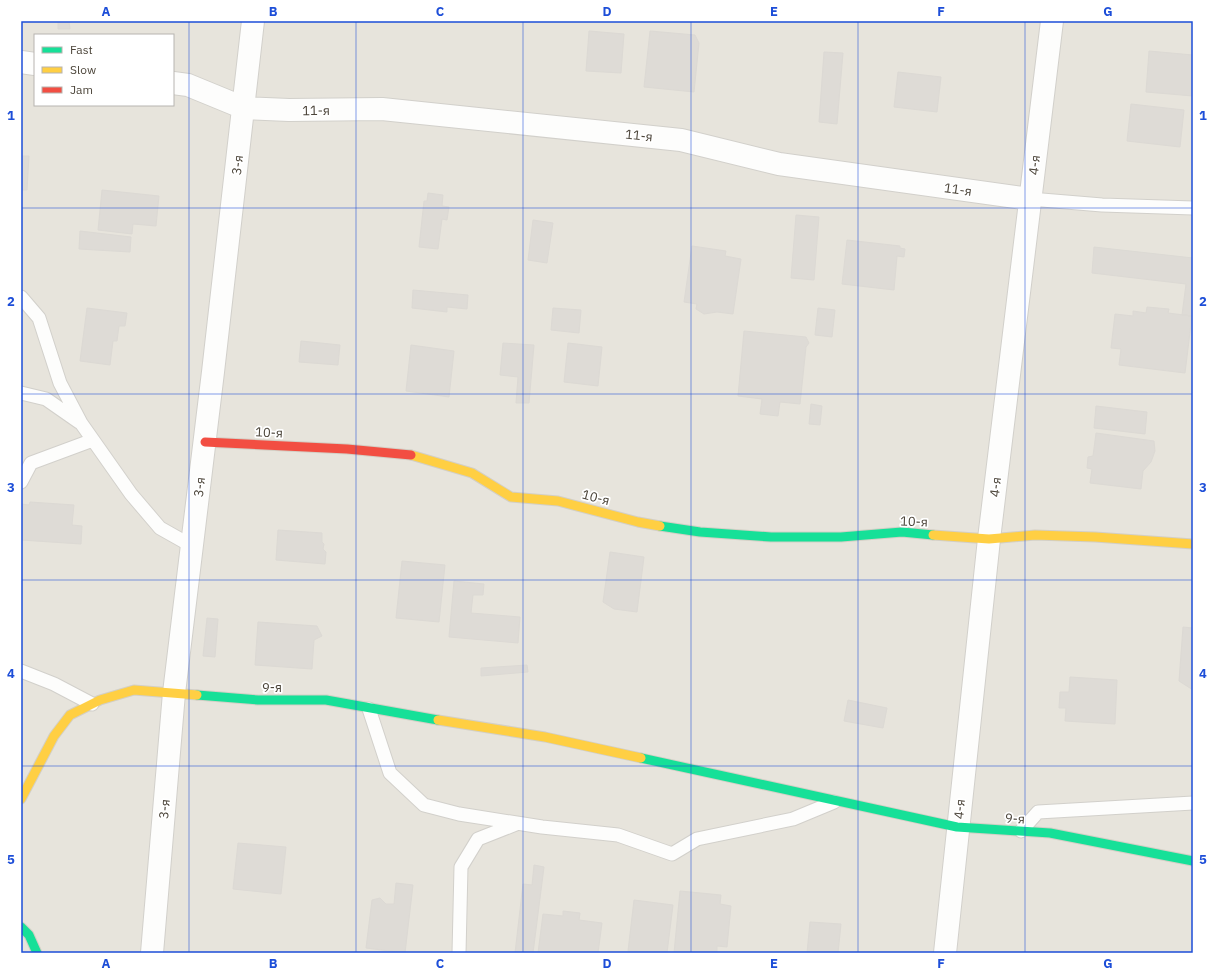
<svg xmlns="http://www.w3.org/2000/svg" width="1214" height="974" viewBox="0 0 1214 974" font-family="'IBM Plex Sans',sans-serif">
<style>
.residential{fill:#e7e4dc;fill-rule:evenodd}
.building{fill:#dedbd6;stroke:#dcd9d4}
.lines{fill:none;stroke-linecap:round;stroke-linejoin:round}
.lane-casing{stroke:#d2d0cb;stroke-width:15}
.street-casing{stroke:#d2d0cb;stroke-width:24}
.fast-casing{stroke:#d3cfc5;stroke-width:11}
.slow-casing{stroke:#d3cfc5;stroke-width:11}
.jam-casing{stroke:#d3cfc5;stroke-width:11}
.lane{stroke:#fdfdfc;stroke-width:13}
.street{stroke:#fdfdfc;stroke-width:22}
.fast{stroke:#16e098;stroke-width:9}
.slow{stroke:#ffcf43;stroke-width:9}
.jam{stroke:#f24e42;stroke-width:9}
.grid{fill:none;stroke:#1d4ed8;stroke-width:1;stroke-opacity:0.55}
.labels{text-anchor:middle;stroke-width:3.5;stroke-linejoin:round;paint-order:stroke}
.street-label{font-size:13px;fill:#4b4439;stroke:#fff}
.neatline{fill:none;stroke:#1d4ed8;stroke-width:1.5}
.grid-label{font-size:13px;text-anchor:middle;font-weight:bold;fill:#1d4ed8}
</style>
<rect width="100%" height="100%" fill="#f4f2ee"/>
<path class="residential" d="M21,21H1193V953H21ZM35,35H173V105H35Z"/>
<path class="building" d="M58,21H69L70,29H58Z
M589,31L624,34L621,73L586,71Z
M650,31L695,35L699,43L694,92L644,87Z
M1149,51L1193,55V96L1146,92Z
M824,52L843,53L837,124L819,122Z
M898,72L941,77L937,112L894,107Z
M1131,104L1184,110L1180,147L1127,141Z
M21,156H29L27,190H21Z
M102,190L159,196L156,226L133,224L132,234L98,230Z
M428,193L443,195L442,206L449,207L447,220L442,219L438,249L419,247L424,201H427Z
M796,215L819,217L814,280L791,278Z
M533,220L553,223L547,263L528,260Z
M80,231L131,237L130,252L79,249Z
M847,240L900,246V248L905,249L904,257L897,256L894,290L842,284Z
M692,246L726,251L725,256L741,259L733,314L717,312L704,314L696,309L697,304L684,302Z
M1094,247L1193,258V316L1182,315L1186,284L1092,273Z
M413,290L468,295L467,309L447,307V312L412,308Z
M1147,307L1169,309L1168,313L1192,316L1185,373L1119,365L1121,349L1111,348L1115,314L1133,316V311L1146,313Z
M87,308L127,313L125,326H119L117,341H113L110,365L80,361Z
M553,308L581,310L579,333L551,330Z
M818,308L835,310L832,337L815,335Z
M744,331L806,337L809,343L806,347L800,404L780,402L778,416L760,414L762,399L738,396Z
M301,341L340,345L338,365L299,362Z
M503,343L534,345L529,403H516L518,377L500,375Z
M568,343L602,347L598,386L564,382Z
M411,345L454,351L449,397L406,391Z
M811,404L822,406L820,425L809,424Z
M1096,406L1147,412L1145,434L1094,428Z
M1096,433L1154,441L1155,451L1151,462L1143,471L1141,489L1090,483L1092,469L1087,468L1088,457L1093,456Z
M30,502L74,505L72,525L82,526L81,544L21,540V504L29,505Z
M278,530L322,533V542L324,544L323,549L326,552L325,564L276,560Z
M610,552L644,557L637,612L614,609L603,602Z
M402,561L445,565L439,622L396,618Z
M454,581L484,584L483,595H473L471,613L520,617L518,643L449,637Z
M207,618L218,619L215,657L203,656Z
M258,622L317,626L322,636L314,640L312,669L255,665Z
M1183,627L1193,628V690L1179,681Z
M527,665L528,672L481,676V668Z
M1070,677L1117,680L1115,724L1065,721L1066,708H1059L1060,692H1069Z
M848,700L887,708L883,728L844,721Z
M238,843L286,847L281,894L233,889Z
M534,865L544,867L533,953H515L523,884L532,885Z
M396,883L413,885L405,953L366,948L372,900L380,898L386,904H394Z
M680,891L721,895L720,904L731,906L727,947L717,946V953H674Z
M634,900L673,905L667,953L628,951Z
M563,911L580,913L579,920L602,923L598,953H538L543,914L563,916Z
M810,922L841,924L838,953H807Z"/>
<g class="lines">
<g class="lane-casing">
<path id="lane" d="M1030,199L1102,205L1193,208
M21,297L39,318L60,383L81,423L131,494L160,528L192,546
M21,393L46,399L79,422
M21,482L31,463L93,440
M21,671L54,684L92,704
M369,709L390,773L424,805L459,814L542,827L618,835L672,854L697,839L793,819L834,802
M1021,831L1038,812L1193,803
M459,953L461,867L478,839L516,824"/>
</g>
<g class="street-casing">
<path id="street" d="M21,62L35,64
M173,83L188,85L244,108L289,110L382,109L681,140L779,164L1030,199
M152,953L174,693L213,372L253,21
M945,953L989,539L1052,21"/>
</g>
<g class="fast-casing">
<path id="fast" d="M660,526L700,532L771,537H841L902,532L933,535
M197,695L258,700H326L438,720
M641,758L957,827L1050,833L1193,861
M21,927L29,935L37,953"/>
</g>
<g class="slow-casing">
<path id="slow" d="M411,455L472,473L511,497L558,501L638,522L660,526
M933,535L989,539L1035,535L1095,537L1193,544
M438,720L545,737L641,758
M21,799L54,736L70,715L100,700L134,690L197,695"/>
</g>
<g class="jam-casing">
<path id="jam" d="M205,442L347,449L411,455"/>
</g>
<use href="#lane" class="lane"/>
<use href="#street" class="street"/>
<use href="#fast" class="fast"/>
<use href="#slow" class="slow"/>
<use href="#jam" class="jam"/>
</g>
<path class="grid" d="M189,21V953M356,21V953M523,21V953M691,21V953M858,21V953M1025,21V953M21,208H1193M21,394H1193M21,580H1193M21,766H1193"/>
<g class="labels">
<g class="street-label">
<text transform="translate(316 110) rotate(-1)" y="5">11-я</text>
<text transform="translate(639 135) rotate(6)" y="5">11-я</text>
<text transform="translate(237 165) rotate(-83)" y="5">3-я</text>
<text transform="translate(1034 165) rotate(-83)" y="5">4-я</text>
<text transform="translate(958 189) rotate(8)" y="5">11-я</text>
<text transform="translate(269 432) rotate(3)" y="5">10-я</text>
<text transform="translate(199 487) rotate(-83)" y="5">3-я</text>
<text transform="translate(995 487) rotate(-83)" y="5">4-я</text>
<text transform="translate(596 497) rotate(15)" y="5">10-я</text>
<text transform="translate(914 521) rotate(2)" y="5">10-я</text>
<text x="272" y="692">9-я</text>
<text transform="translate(164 809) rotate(-85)" y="5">3-я</text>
<text transform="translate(959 809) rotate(-84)" y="5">4-я</text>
<text transform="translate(1015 818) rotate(3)" y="5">9-я</text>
</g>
</g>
<rect width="1214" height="974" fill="none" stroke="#ffffff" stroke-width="44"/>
<rect x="34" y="34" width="140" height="72" fill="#ffffff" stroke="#b7b4b0"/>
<rect x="42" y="47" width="20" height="6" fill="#16e098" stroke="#b7b4b0"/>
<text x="70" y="54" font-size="12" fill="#4b4439">Fast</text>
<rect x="42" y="67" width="20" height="6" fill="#ffcf43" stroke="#b7b4b0"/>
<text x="70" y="74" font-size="12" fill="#4b4439">Slow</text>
<rect x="42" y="87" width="20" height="6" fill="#f24e42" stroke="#b7b4b0"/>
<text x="70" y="94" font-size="12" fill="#4b4439">Jam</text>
<rect x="22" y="22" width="1170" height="930" class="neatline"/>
<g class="grid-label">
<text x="106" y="16">A</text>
<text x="273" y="16">B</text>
<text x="440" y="16">C</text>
<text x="607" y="16">D</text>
<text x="774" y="16">E</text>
<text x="941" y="16">F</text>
<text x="1108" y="16">G</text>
<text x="11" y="120">1</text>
<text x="1203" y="120">1</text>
<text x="11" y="306">2</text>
<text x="1203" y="306">2</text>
<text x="11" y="492">3</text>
<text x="1203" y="492">3</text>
<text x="11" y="678">4</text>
<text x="1203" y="678">4</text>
<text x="11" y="864">5</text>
<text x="1203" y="864">5</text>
<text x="106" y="968">A</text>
<text x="273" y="968">B</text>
<text x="440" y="968">C</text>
<text x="607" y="968">D</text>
<text x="774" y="968">E</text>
<text x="941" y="968">F</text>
<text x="1108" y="968">G</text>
</g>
</svg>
